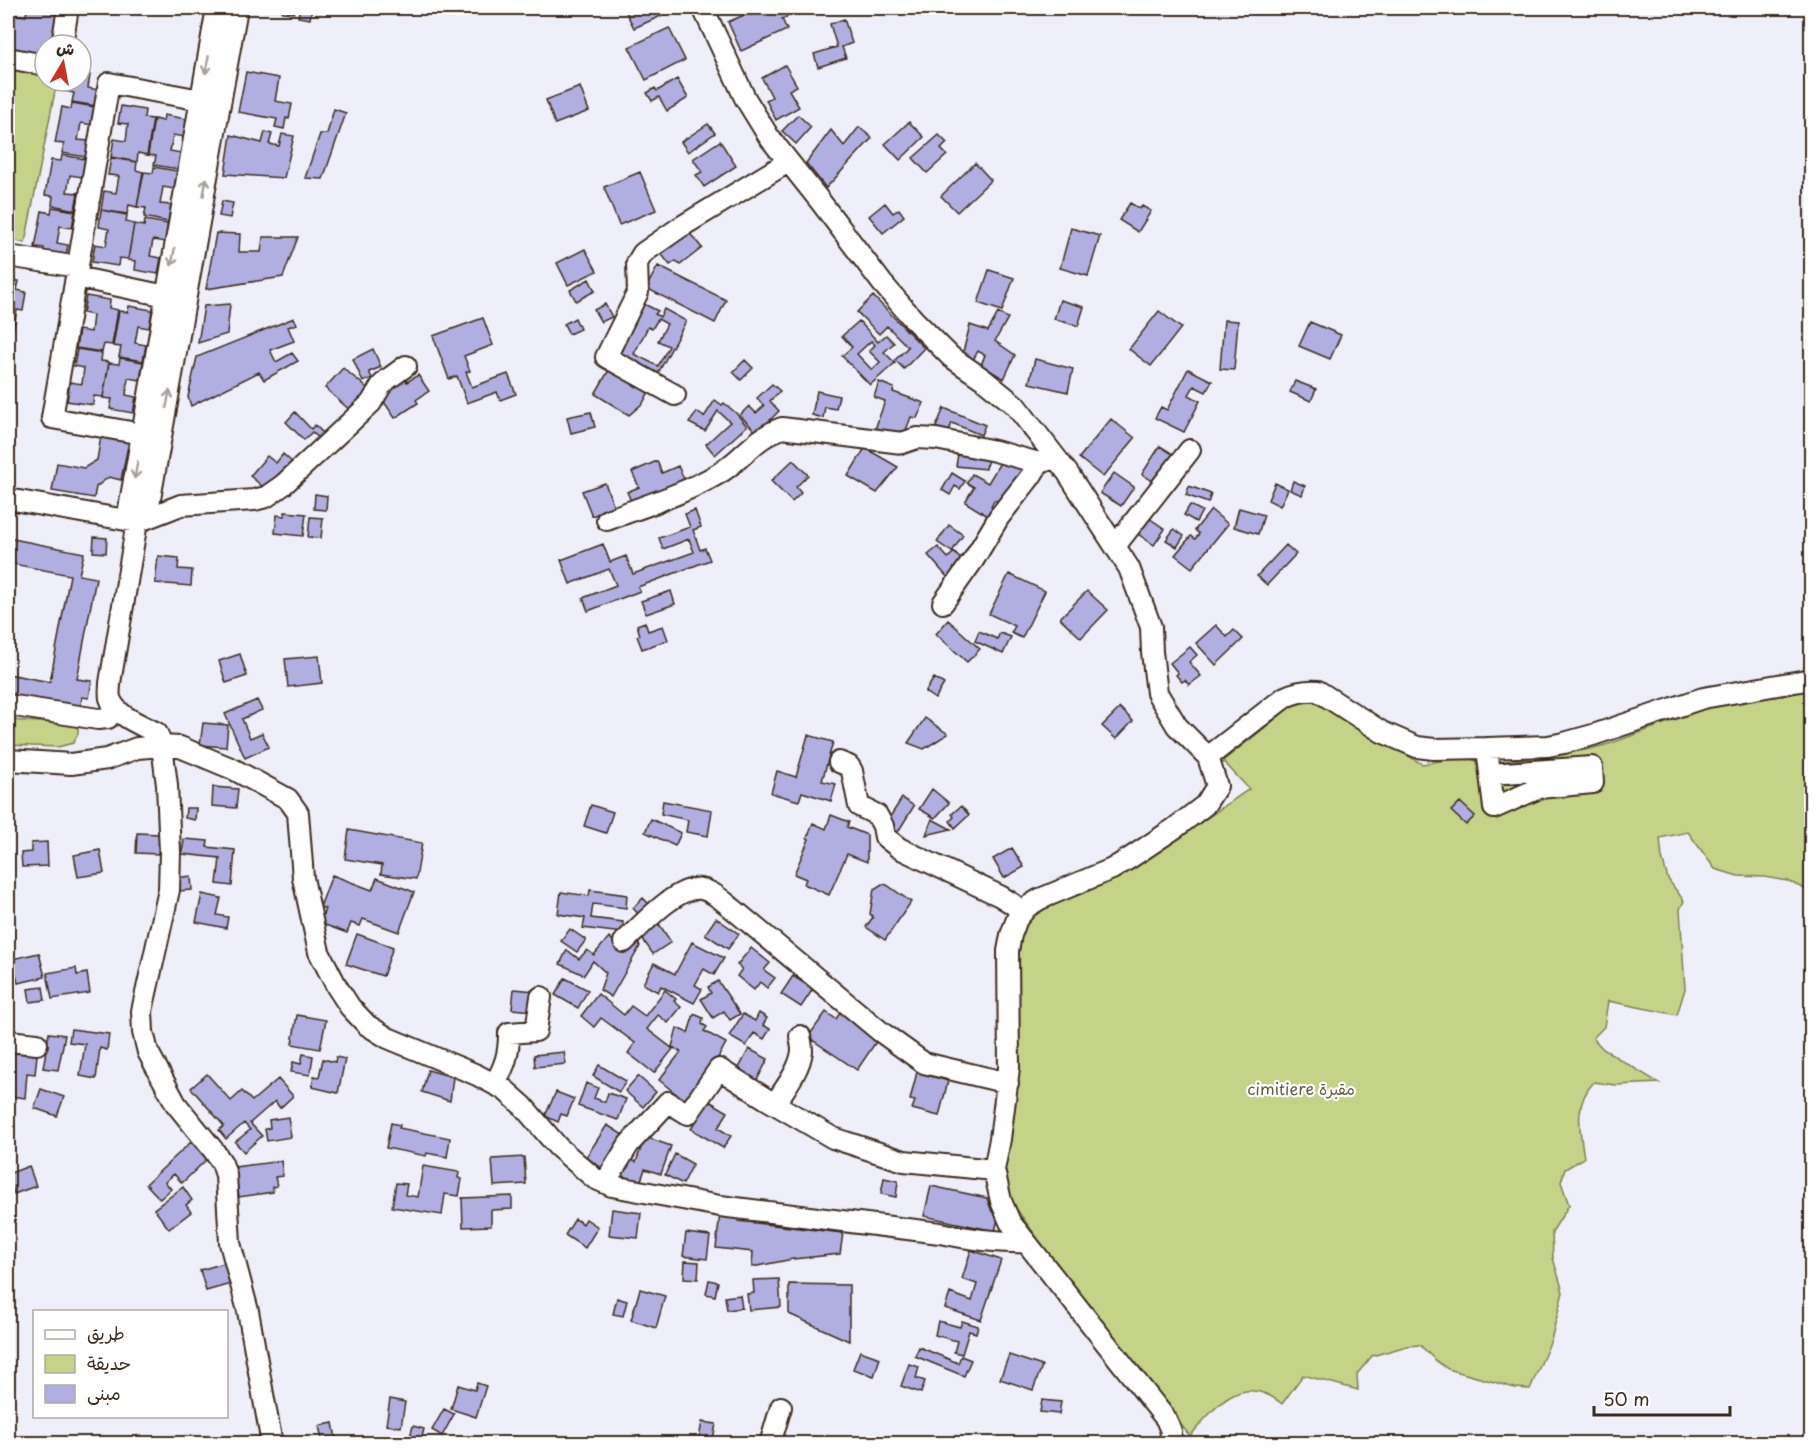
<svg xmlns="http://www.w3.org/2000/svg" width="1819" height="1451" viewBox="0 0 1819 1451" font-family="'Playpen Sans','Playpen Sans Arabic',sans-serif">
<style>
.green{fill:#c4d387;stroke:#807e52;stroke-width:1.5}
.building{fill:#b1afe1;stroke:#3b2a1e;stroke-width:1.5;fill-rule:evenodd}
.lines{fill:none;stroke-linecap:round;stroke-linejoin:round}
.minor-casing{stroke:#3b2a1e;stroke-width:24}
.minor{stroke:#fff;stroke-width:20}
.oneway{stroke:#a79f9a}
.labels{text-anchor:middle;stroke-width:4.5;stroke-linejoin:round;paint-order:stroke}
.park-label{font-size:16px;fill:#645d3e;stroke:#fff}
</style>
<rect width="100%" height="100%" fill="#efeff9"/>
<filter id="ink" filterUnits="userSpaceOnUse"><feTurbulence type="fractalNoise" baseFrequency=".0167" numOctaves="2"/><feDisplacementMap in="SourceGraphic" scale="12" xChannelSelector="R" yChannelSelector="G"/><feConvolveMatrix kernelMatrix="1 2 1 2 8 2 1 2 1" color-interpolation-filters="sRGB"/></filter>
<g filter="url(#ink)">
<path class="green" d="M14,67L45,73V81H57L25,243L8,239V103Z
M1811,690V892L1788,881L1764,877L1738,876L1715,869L1688,832L1660,838L1662,858L1668,879L1684,901L1680,909L1685,989L1677,1015L1608,1001L1604,1027L1593,1038L1603,1049L1659,1083L1615,1085L1594,1082C1573,1104 1580,1130 1584,1158L1565,1169L1561,1182L1569,1205L1552,1232L1553,1258L1563,1292L1551,1340L1530,1389L1515,1388L1448,1369L1435,1360L1420,1345L1407,1346L1372,1356L1357,1374L1358,1390L1303,1375L1282,1404C1242,1371 1216,1406 1190,1436L1088,1309L1006,1194L1001,1171L1015,935L1031,916L1046,905L1124,875L1249,789L1223,761L1294,704L1300,701H1314L1422,764L1466,757L1479,762H1498L1586,750L1609,744L1707,708Z
M8,720L71,724L78,728V734L73,743L58,747L8,745Z"/>
<path class="building" d="M8,8H11L10,14L26,16L27,8H62L56,45H45V55L8,48Z
M283,8H295L294,13L282,12Z
M300,8H312L310,19L298,17Z
M624,8H679L634,28Z
M760,8H783L787,17L782,19L787,30L741,51L728,22Z
M844,19L852,43L842,47L846,58L818,67L814,54L837,47L830,24Z
M669,28L685,60L646,80L629,47Z
M785,65L797,86L789,90L799,107L776,120L766,100L772,97L762,78Z
M246,72L279,78L275,101L292,104L289,119L286,118L284,129L275,127L277,119L238,112Z
M81,74L90,75L88,88L99,90L96,106L72,102L74,93L65,91L67,81H81Z
M677,79L688,98L667,111L659,97L652,101L647,93L655,88L657,91Z
M580,87L589,111L555,124L546,100Z
M72,103L95,107L92,125L81,123L78,140L89,141L86,157L62,153L64,144L55,143L62,107L71,109Z
M121,106L145,110L144,118L153,119L147,155L138,153L137,162L111,157L114,139L126,141L128,124L118,123Z
M334,109L346,113L323,179L305,178L320,134H327Z
M164,115L187,119L184,137L173,135L170,151L181,153L178,169L154,165L156,156L148,155L154,119L163,121Z
M798,115L811,127L796,144L782,131Z
M909,122L924,137L900,160L885,144Z
M708,124L715,133L688,152L681,142Z
M859,127L872,138L826,188L806,163L831,130L844,146Z
M265,132L272,134L269,144L279,146L282,134L294,136L284,178L225,174L231,135L262,143Z
M939,135L947,143L941,149L947,155L927,173L913,158Z
M720,141L736,166L704,187L696,175L702,172L693,159Z
M62,155L85,159L82,177L70,175L67,192L78,193L75,210L52,205L53,196L45,195L51,160L61,161Z
M111,158L137,162L136,170L143,172L137,207L129,205L127,214L101,210L104,191L116,193L119,176L108,175Z
M975,163L991,180L957,212L941,196Z
M154,167L177,171L174,189L163,187L160,204L171,205L168,222L144,217L146,208L137,207L144,172L153,173Z
M640,172L656,210L619,225L604,187Z
M222,201L233,203L230,218L219,216Z
M885,203L893,213L899,209L904,216L883,233L869,216Z
M1130,203L1140,209L1142,206L1151,211L1138,232L1119,220Z
M52,207L75,211L72,228L60,226L57,243L68,245L65,261L42,257L44,248L35,247L42,211L51,213Z
M101,210L127,215L126,222L134,224L128,259L119,258L118,266L92,262L95,244L106,246L109,229L99,227Z
M145,220L168,224L165,242L153,240L150,256L161,258L158,274L135,270L136,261L128,260L134,224L144,226Z
M1071,228L1100,236L1088,276L1060,268Z
M687,230L702,248L680,265L676,261L670,265L659,251Z
M216,233L240,234L239,252H261L263,237H298L283,277L206,289Z
M585,249L597,271L568,285L557,263Z
M658,266L726,300L715,323L646,288Z
M989,270L1014,278L1002,311L978,303Z
M8,279L19,281L17,290L26,292L23,311L17,310L13,331L8,330Z
M589,279L595,291L576,301L570,290Z
M86,296L110,300L109,308L118,310L112,345L104,344L102,352L76,348L79,330L91,332L93,315L83,313Z
M873,296L924,348L904,369L895,360L908,347L887,326L879,334L857,312Z
M1060,300L1084,307L1078,326L1054,319Z
M640,302L658,311L655,314L660,317L664,309L686,321L656,377L618,358L623,349L617,346ZM658,319L667,324L658,341L669,346L658,366L634,354L648,327L652,329Z
M230,304L227,334L198,343L204,306Z
M605,304L612,317L601,322L594,310Z
M129,306L152,310L149,328L138,326L135,343L146,345L143,361L119,357L121,347L113,346L119,311L128,312Z
M1159,311L1181,328L1151,366L1129,349Z
M998,313L1008,318L995,341L1015,355L1004,379L981,365L985,355L978,351L973,360L962,356L970,325L988,331Z
M294,318L297,324L288,327L294,341L270,350L276,362L292,353L298,361L264,380L259,372L191,406L188,397L197,357Z
M483,318L493,345L464,356L470,371L466,372L472,387L508,374L516,394L500,400L497,392L467,403L457,376L449,379L433,336Z
M575,318L580,329L569,334L564,324Z
M1224,320L1238,321L1234,370L1220,369Z
M859,321L878,342L886,335L894,343L884,352L895,363L870,385L842,356L852,347L842,336ZM871,341L875,345L869,351L880,362L872,370L857,354Z
M1310,322L1341,335L1330,359L1299,346Z
M8,349L14,350L11,368L8,367Z
M77,349L102,353L101,361L109,362L103,397L94,396L93,405L67,401L70,382L82,384L84,368L74,366Z
M373,349L381,367L369,372L372,378L363,382L353,359Z
M120,358L143,362L140,380L128,378L126,395L136,397L133,413L110,409L112,399L103,398L109,363L119,364Z
M1035,359L1073,369L1068,392L1029,383Z
M745,360L753,368L741,380L733,372Z
M343,368L372,392L353,413L325,388Z
M1188,369L1212,381L1206,392L1194,386L1189,395L1200,401L1184,432L1155,418L1161,407L1167,410Z
M609,370H618L651,388L643,403L629,415L595,394Z
M418,375L429,391L416,400L418,403L395,418L380,396L405,379L407,382Z
M1295,381L1316,389L1311,401L1290,392Z
M879,382L894,388L893,392L924,403L917,418L911,417L903,438L874,432L885,401L874,397Z
M772,384L780,391L770,401L779,411L757,433L740,415L749,406L756,413L764,406L757,398Z
M817,391L839,396L836,409L825,407L823,418L812,415Z
M715,400L722,405L724,403L736,413L747,426L715,455L706,444L730,422L718,411L705,431L689,423L697,412L704,417Z
M944,408L985,425L981,435L952,423L948,433L936,427Z
M295,412L311,429L315,425L326,436L321,440L312,432L304,440L286,422Z
M591,412L595,427L571,433L567,417Z
M1111,419L1135,438L1103,477L1079,458Z
M101,436L129,441L121,480L109,477L96,487L94,498L52,491L57,463L84,468L97,460Z
M1160,446L1176,456L1157,484L1142,474Z
M865,448L898,467L877,493L848,476Z
M283,454L292,462L268,491L250,476L267,456L276,463Z
M958,454L988,457L986,469L956,466Z
M793,460L808,475L796,487L801,493L792,502L771,481Z
M657,461L662,473L678,466L685,481L632,503L627,492L639,487L632,472Z
M1001,461L1027,468L1010,496L1004,493L998,502L994,500L991,506L997,509L991,518L965,502L974,487L967,483L972,474L988,483Z
M952,473L965,481L960,489L955,486L950,495L942,490Z
M1114,473L1134,487L1121,506L1100,493Z
M1293,481L1305,486L1302,495L1290,490Z
M605,483L614,507L592,516L582,491Z
M1275,483L1288,489L1280,506L1268,500Z
M1189,486L1211,494L1208,503L1186,495Z
M315,494L327,496L326,510L314,509Z
M1190,505L1202,511L1196,522L1184,515Z
M1239,508L1264,515L1258,534L1234,527Z
M695,510L701,527L693,530L700,550L705,548L710,560L638,587L640,591L588,611L583,598L616,585L609,569L570,584L561,560L603,544L610,562L626,556L633,574L694,552L689,539L663,549L659,538L690,527L685,514Z
M1211,510L1228,524L1192,568L1175,555L1191,536L1195,539L1199,534L1195,530Z
M285,512L306,514L303,536L275,533L277,515L285,516Z
M1146,516L1165,529L1154,545L1135,532Z
M310,517L323,518L321,538L308,537Z
M949,525L963,535L952,552L937,542Z
M1174,529L1184,536L1177,547L1166,540Z
M94,537L107,538L106,553L93,552Z
M8,538L84,553L79,575L96,578L77,679L92,681L89,698L82,697L80,711L8,697V674L50,682L70,575L8,563Z
M1286,545L1296,554L1267,585L1257,576Z
M938,547L948,558L954,552L964,563L948,578L928,555Z
M158,556L179,558L178,569L192,570L191,586L155,583Z
M1009,574L1045,591L1022,638L1011,633L1015,626L989,614Z
M671,591L675,604L646,614L641,601Z
M1087,591L1108,610L1081,638L1060,618Z
M948,620L980,649L967,662L936,634Z
M645,622L648,631L663,626L668,640L642,649L637,636L640,635L637,625Z
M1216,625L1227,637L1234,630L1243,639L1216,665L1196,643Z
M979,631L997,639L1000,633L1011,637L1003,654L975,641Z
M1190,647L1197,655L1189,662L1201,676L1189,685L1185,680L1182,682L1176,675L1178,673L1170,663Z
M240,654L247,676L226,683L219,661Z
M319,656L322,683L288,687L285,659Z
M934,678L944,684L935,699L925,692Z
M257,700L262,710L242,719L250,738L262,733L269,747L245,758L225,714Z
M1120,708L1133,721L1116,739L1102,726Z
M925,718L948,734L924,749L908,743Z
M203,723L228,725L226,747L200,745Z
M808,735L833,742L822,781L836,784L831,801L802,792L799,801L771,793L777,771L796,777Z
M213,787L238,789L236,808L212,806Z
M932,789L949,803L935,818L919,809Z
M902,798L914,806L896,835L889,831L886,823Z
M663,801L712,810L708,836L686,832L688,820L661,814Z
M1460,802L1475,816L1466,825L1451,811Z
M591,805L613,812L606,833L584,826Z
M961,806L969,815L955,828L950,821L954,817L952,814Z
M186,808H196L195,820L185,818Z
M831,815L849,822L847,827L867,835V862L847,854L829,895L804,884L806,879L794,874L809,839L807,838L813,823L826,829Z
M651,819L681,833L675,846L645,832Z
M932,819L951,829L926,835Z
M349,830L422,843L416,879L381,874L382,865L345,859Z
M137,833L159,834L158,854L136,853Z
M184,839L208,841L207,847L235,850L232,886L217,884L220,858L182,854Z
M47,842L48,866L22,867L21,853L31,852V843Z
M1012,848L1024,867L1004,878L993,859Z
M100,850L104,873L78,877L74,855Z
M8,873L13,874L10,895L8,894Z
M332,875L372,890L377,878L414,892L399,932L363,919L360,926L351,923L347,933L320,923L325,909L320,907Z
M191,876L192,890L177,891L176,878Z
M882,884L887,885L911,902L885,940L866,927L873,917L870,914L874,889Z
M590,890L627,895L626,908L593,904L591,918L623,922L622,933L583,928L585,918L558,914L561,892L589,896Z
M202,894L221,898L217,915L228,917L226,928L196,922Z
M643,898L650,905L639,915L633,908Z
M716,918L739,934L728,949L705,934Z
M659,924L671,942L653,954L641,937Z
M570,929L586,940L577,952L561,941Z
M357,934L393,947L383,976L346,964Z
M609,937L623,951L634,938L640,946L611,997L600,990L606,973L593,961L584,975L560,964L567,950L579,959L587,950L594,955Z
M692,942L724,958L714,975L704,969L695,985L702,989L694,1003L661,986L658,992L643,984L654,963L675,974Z
M751,948L770,963L764,970L775,978L767,988L760,982L754,990L737,976L742,969L737,965Z
M39,953L45,977L18,983L12,959Z
M76,968L77,975L87,973L90,993L52,999L47,973Z
M793,976L813,989L801,1007L781,994Z
M565,978L588,990L578,1008L555,995Z
M718,981L740,1014L730,1020L724,1011L713,1018L701,999L711,993L708,987Z
M43,987L45,1000L30,1002L28,989Z
M514,989L535,991L533,1011L512,1009Z
M665,990L676,999L674,1001L681,1007L668,1023L658,1015L647,1029L673,1049L654,1073L628,1053L635,1043L601,1018L594,1027L581,1016L598,994L624,1015L631,1006L645,1016Z
M842,1010L880,1036L857,1070L808,1037L826,1012L836,1019Z
M759,1013L767,1018L763,1025L770,1029L764,1039L754,1033L746,1046L729,1036L743,1014L755,1021Z
M694,1014L703,1018L702,1024L707,1027L704,1031L726,1043L713,1067L686,1102L659,1080L681,1052L672,1047L677,1028L688,1033Z
M297,1015L326,1020L320,1049L292,1044Z
M71,1029L109,1034L107,1050L100,1048L96,1079L80,1076L85,1044L69,1042Z
M49,1033L65,1035L58,1070L43,1068Z
M749,1049L768,1059L757,1080L738,1070Z
M9,1052L37,1055L35,1074L27,1073L25,1098L11,1096L12,1086H8Z
M564,1052L566,1064L535,1067L534,1055Z
M303,1054L313,1056L310,1075L291,1072L293,1062L301,1064Z
M336,1057L345,1059L338,1093L312,1087L314,1076L319,1077L323,1059L335,1062Z
M599,1065L626,1081L619,1092L593,1076Z
M428,1070L453,1077L450,1101L422,1092Z
M917,1072L948,1081L939,1116L912,1109L915,1101L910,1100Z
M207,1074L231,1101L242,1091L252,1101L278,1079L293,1096L280,1108L275,1101L250,1123L262,1136L244,1152L235,1142L250,1130L244,1123L226,1139L219,1130L224,1126L191,1088Z
M638,1076L656,1092L643,1107L625,1091Z
M586,1083L598,1088L594,1098L605,1102L608,1093L626,1099L618,1120L578,1106Z
M41,1089L64,1097L57,1116L34,1108Z
M556,1092L574,1099L567,1116L561,1114L558,1122L545,1116Z
M709,1101L728,1112L718,1128L731,1136L723,1148L691,1129Z
M288,1117L291,1137L267,1141L265,1129L270,1128L269,1120Z
M391,1123L400,1125L399,1128L450,1138L447,1157L427,1153L426,1156L386,1148Z
M607,1125L623,1135L602,1168L586,1157Z
M645,1137L671,1146L661,1174L645,1169L640,1183L621,1176L627,1158L636,1162Z
M191,1142L207,1159L182,1183L174,1174L165,1182L171,1189L160,1199L146,1184Z
M675,1154L693,1164L683,1184L665,1175Z
M524,1157L526,1184L494,1186L492,1159Z
M281,1161L283,1176L275,1177L277,1186L272,1187L273,1192L239,1197L235,1167Z
M29,1166L36,1186L14,1194L8,1174Z
M423,1166L459,1172L458,1178L462,1179L459,1196L445,1194L442,1215L392,1207L396,1183L407,1184L405,1195L418,1197Z
M884,1178L898,1181L896,1197L881,1194Z
M931,1186L987,1198L992,1212L999,1215L995,1231L924,1216Z
M183,1187L192,1200L186,1205L191,1212L169,1229L154,1209Z
M512,1196V1209L491,1210V1226L463,1227L462,1198Z
M612,1209L641,1213L638,1238L609,1235Z
M720,1213L738,1215V1221L843,1233L840,1254L793,1259L752,1267L753,1252L716,1248Z
M575,1219L583,1224L586,1219L598,1227L585,1248L565,1235Z
M686,1233L710,1236L707,1259L683,1256Z
M971,1250L1001,1260L981,1320L945,1308L950,1293L972,1301L977,1284L962,1279Z
M685,1261L699,1262L698,1279L684,1278Z
M228,1262L234,1283L206,1291L200,1270Z
M779,1279L781,1307L749,1310L747,1294L754,1293L753,1280Z
M709,1280L718,1282L715,1296L706,1294Z
M789,1284L849,1285V1341L789,1314Z
M640,1289L665,1296L656,1328L631,1320Z
M740,1295L742,1308L727,1310L725,1297Z
M617,1298L627,1301L623,1316L613,1314Z
M938,1321L960,1327L962,1321L978,1326L976,1333L969,1331L962,1354L954,1352L957,1341L935,1335Z
M919,1347L958,1363L961,1356L971,1360L964,1376L915,1356Z
M860,1351L880,1358L874,1376L853,1369Z
M1009,1355L1042,1366L1033,1390L1000,1379Z
M909,1364L919,1367L916,1378L925,1381L921,1393L901,1386Z
M477,1383L486,1386L476,1417L451,1409L458,1385L475,1390Z
M390,1399L405,1402L401,1427L386,1425Z
M1042,1400L1061,1402L1059,1414L1040,1412Z
M444,1409L454,1414L442,1436L432,1430Z
M702,1422L716,1424L712,1444H698Z
M333,1423L337,1444H323L319,1426Z
M413,1426L424,1429L420,1444H408Z"/>
<g class="lines">
<g class="minor-casing">
<path id="minor" d="M62,45L68,8
M8,58L45,65
M8,256L78,267
M76,277L166,296
M675,395L606,357L638,292L637,263L643,253L679,228L788,162
M142,434L52,418L109,83L201,100
M8,499L137,522L181,505L254,500L266,497L283,485L371,403L381,386L388,379L406,366
M144,518L150,499L237,8
M127,520L217,8
M607,520C644,506 684,494 718,474C742,460 754,438 782,428L902,443L917,438L936,439L995,451L1039,463L1056,458
M137,522L110,683C110,687 109,694 110,698C115,716 142,725 157,733L162,746L167,785L170,852L169,890L142,1011L143,1032L148,1052L176,1104L214,1151L222,1163L226,1175L230,1243L248,1311L272,1444
M1115,546L1190,450
M943,603L974,559L999,517L1031,476L1039,463
M8,705L98,719L108,718L115,707
M1487,748L1494,808L1539,788L1593,783L1592,767L1490,774
M1208,757L1285,697C1296,692 1305,690 1318,691L1382,732L1417,747L1434,749L1487,748L1548,746L1564,743L1593,735L1703,698L1812,679
M8,760L71,764L107,759L137,748L162,746L180,747L233,769L288,799L298,813L303,878L319,952L337,987L350,1007L367,1025L388,1038L477,1075L505,1090L523,1106L558,1147L594,1178L612,1186L720,1206L940,1233C969,1239 997,1243 1026,1242L1010,1222L1001,1201L994,1170L1000,1139L1009,1068L1008,951L1011,935L1017,919L1027,907L1040,899L1112,869L1130,858L1175,828L1205,805L1217,786L1208,757L1177,726L1157,693L1152,652L1151,627L1129,568L1067,472L1015,405L983,379L951,357L914,320L882,283L820,201L769,137L745,98L703,8
M839,762L849,766L852,771L859,806L877,815L883,826L885,837L899,848L1000,896L1013,904L1022,913
M624,942C641,926 677,885 701,889C713,891 724,902 733,909L881,1032L924,1063L1008,1083
M8,1041L37,1044
M495,1084C505,1065 509,1055 509,1033L536,1031L541,997
M775,1104C784,1089 800,1070 802,1051C802,1047 801,1041 800,1036
M605,1183L629,1144L668,1102L688,1114L719,1069L768,1100L833,1138L904,1161L994,1170
M1026,1242L1166,1419L1171,1431L1170,1444
M770,1444L781,1407"/>
</g>
<use href="#minor" class="minor"/>
</g>
<defs><path id="oneway-shaft" d="M-6 0H5M1.5-3L5.5 0L1.5 3" fill="none" stroke-width="1.6" stroke-linecap="round" stroke-linejoin="round" transform="scale(1.5)"/></defs>
<g class="oneway">
<use href="#oneway-shaft" transform="translate(207 65) rotate(100)"/>
<use href="#oneway-shaft" transform="translate(205 187) rotate(-80)"/>
<use href="#oneway-shaft" transform="translate(173 257) rotate(100)"/>
<use href="#oneway-shaft" transform="translate(168 399) rotate(-80)"/>
<use href="#oneway-shaft" transform="translate(136 470) rotate(100)"/>
</g>
</g>
<g class="labels">
<g class="park-label">
<text x="1301" y="1095">cimitiere مقبرة</text>
</g>
</g>
<rect width="1819" height="1451" fill="none" stroke="#fff" stroke-width="30"/>
<rect x="15" y="15" width="1789" height="1421" fill="none" stroke="#3b2a1e" stroke-width="2" filter="url(#ink)"/>
<rect x="33" y="1310" width="195" height="108" fill="#ffffff" stroke="#b1aaa5" stroke-width="1.5"/>
<rect x="45" y="1330" width="30" height="9" fill="#ffffff" stroke="#b1aaa5" stroke-width="1.5"/>
<text x="87" y="1340" font-size="18" fill="#3b2a1e">طريق</text>
<rect x="45" y="1355" width="30" height="18" fill="#c4d387" stroke="#b1aaa5" stroke-width="1.5"/>
<text x="87" y="1370" font-size="18" fill="#3b2a1e">حديقة</text>
<rect x="45" y="1385" width="30" height="18" fill="#b1afe1" stroke="#b1aaa5" stroke-width="1.5"/>
<text x="87" y="1400" font-size="18" fill="#3b2a1e">مبنى</text>
<g transform="translate(63 63) rotate(10)"><circle r="28" fill="#ffffff" stroke="#b1aaa5" stroke-width="1.5"/>
<path d="M0-4.5L10 22L0 15L-10 22Z" fill="#c8321e"/>
<text y="-9" font-size="16" font-weight="bold" text-anchor="middle" fill="#3b2a1e">ش</text>
</g>
<path d="M1594 1406v9h136v-9" fill="none" stroke="#3b2a1e" stroke-width="3"/>
<text x="1603" y="1406" font-size="18" fill="#3b2a1e" stroke="#ffffff" stroke-width="4.5" paint-order="stroke">50 m</text>
</svg>
